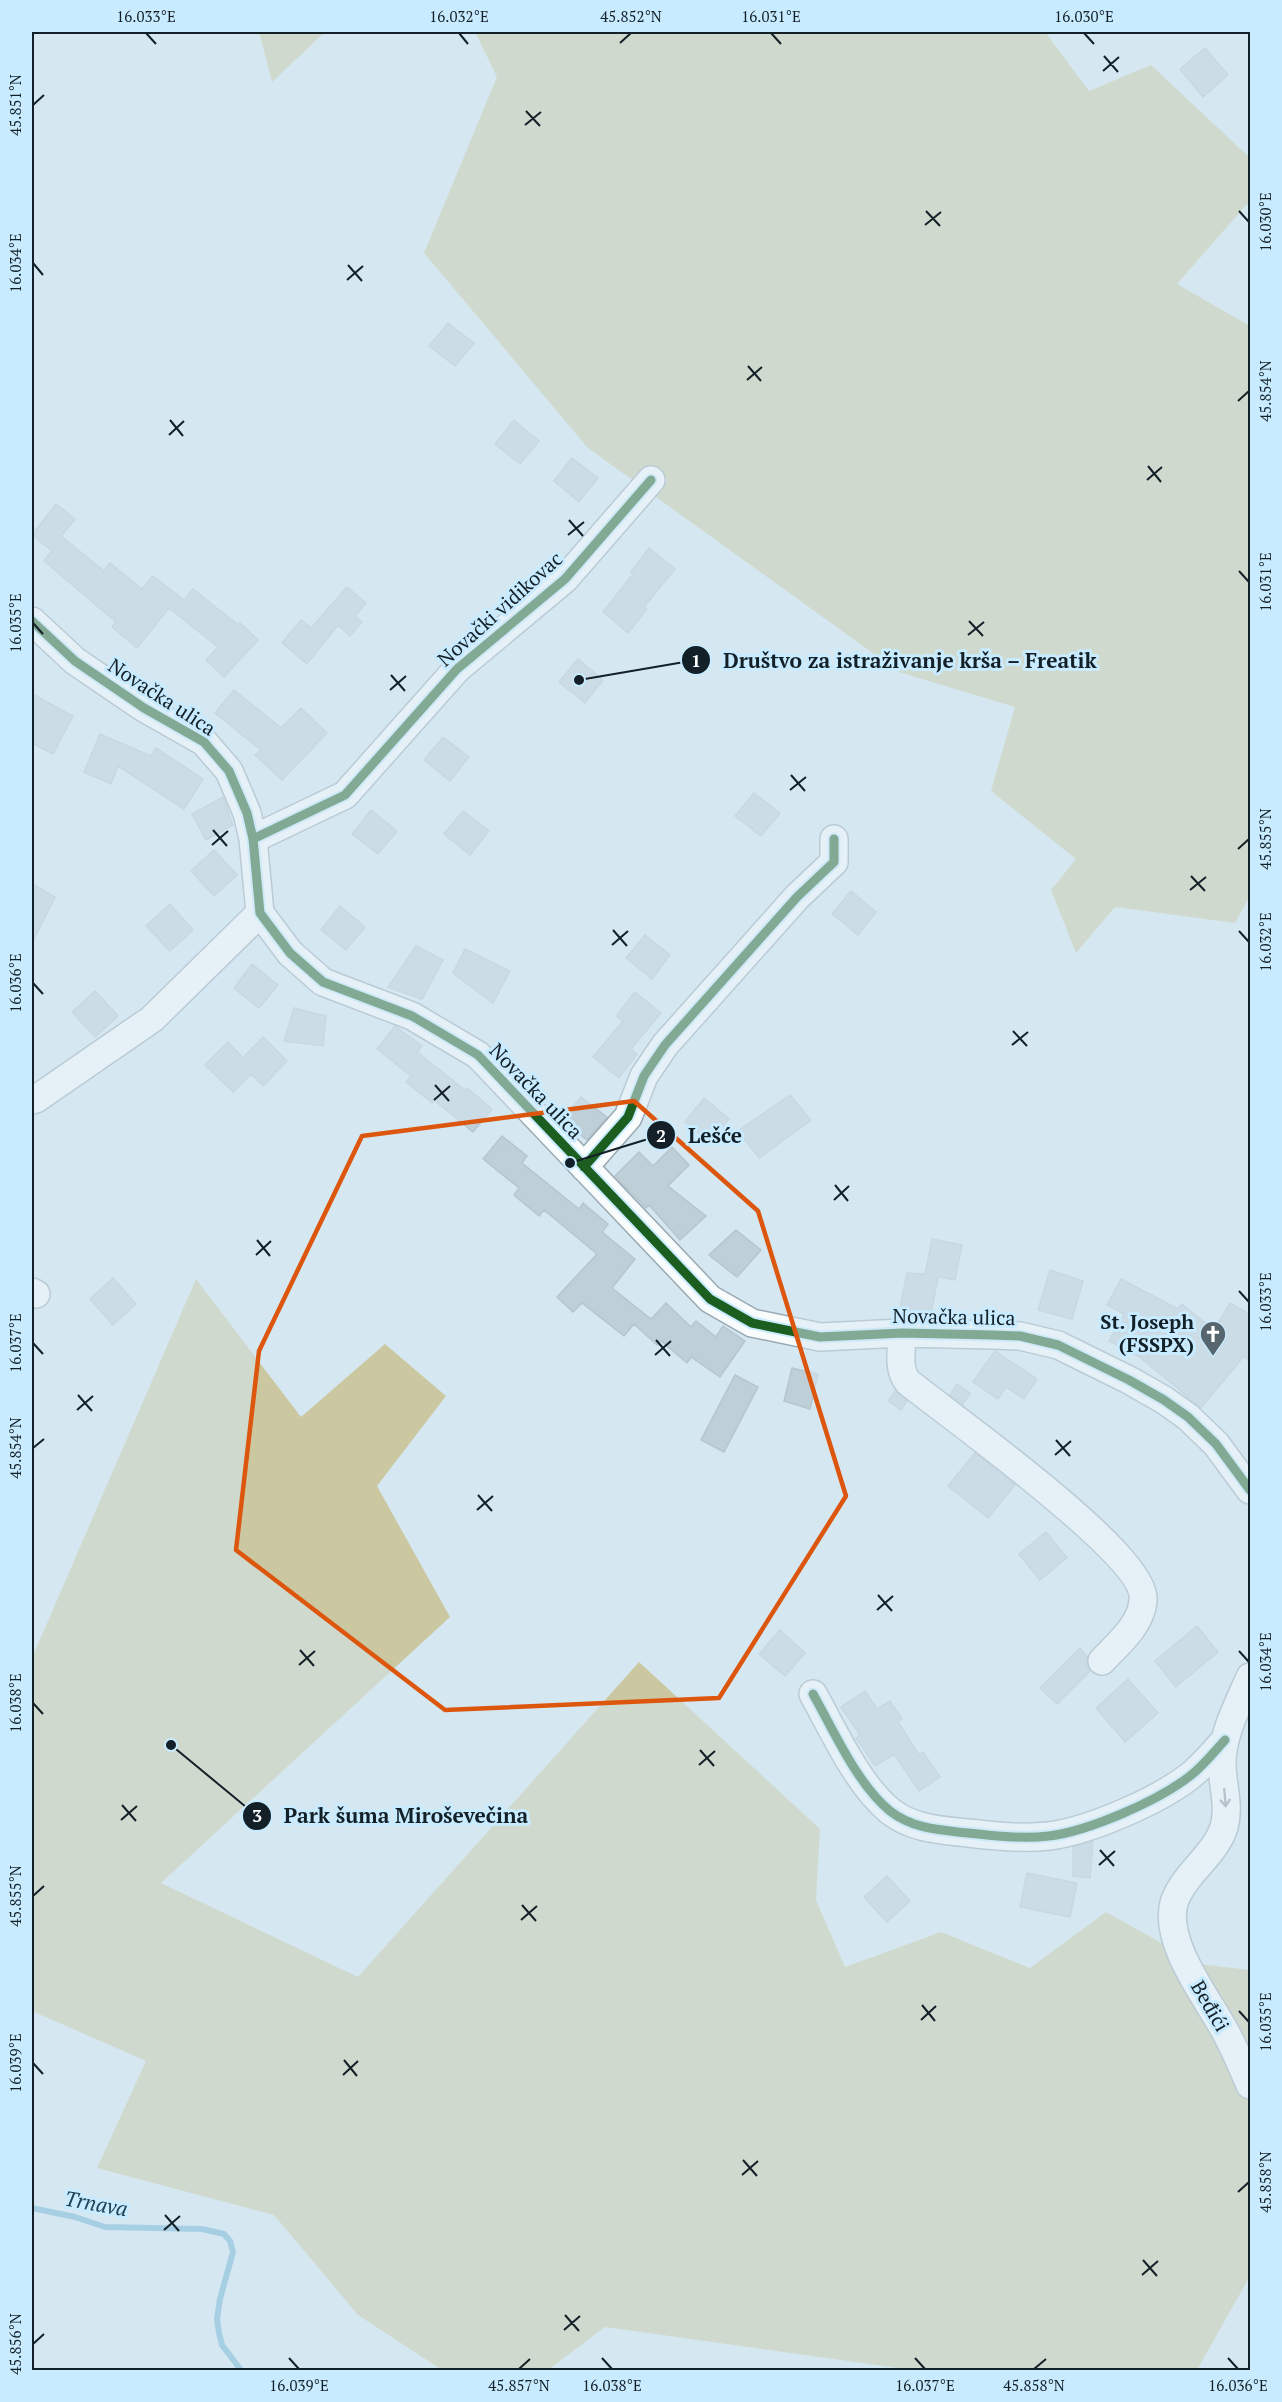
<svg xmlns="http://www.w3.org/2000/svg" width="1282" height="2402" viewBox="0 0 1282 2402" font-family="'PT Serif',serif">
<style>
.forest{fill:#cbc8a1}
.lines{fill:none;stroke-linecap:round;stroke-linejoin:round}
.stream{stroke:#70b1d0;stroke-width:6}
.building{fill:#bfcfd7;stroke:#b6c5ce;stroke-width:1.5}
.minor-casing{stroke:#9aa9b1;stroke-width:30}
.minor{stroke:#f9fcfd;stroke-width:27}
.cycleway-casing{stroke:#c8ebff;stroke-width:13}
.cycleway{stroke:#1b5e20;stroke-width:9}
.oneway{stroke:#92999d}
.marked{fill:none;stroke:#dd560d;stroke-width:4.5;stroke-linejoin:round}
.ticks{fill:none;stroke:#132027;stroke-width:2}
.labels{text-anchor:middle;stroke-width:6;stroke-linejoin:round;paint-order:stroke}
.street-label{font-size:20px;fill:#132027;stroke:#c8ebff}
.poi-label{font-size:20px;font-weight:bold;fill:#132027;stroke:#c8ebff;text-anchor:end}
.water-label{font-size:21px;font-style:italic;fill:#1d4355;stroke:#c8ebff}
.leader{fill:none;stroke:#132027;stroke-width:2}
.callout-dot{fill:#132027;stroke:#c8ebff;stroke-width:2}
.mark-label{font-size:18px;text-anchor:middle;font-weight:bold;fill:#fff}
.callout-label{font-size:21px;text-anchor:middle;font-weight:bold;fill:#132027;stroke:#c8ebff;stroke-width:6;stroke-linejoin:round;paint-order:stroke}
.neatline{fill:none;stroke:#132027;stroke-width:2}
.ticks-label{font-size:15px;text-anchor:middle;fill:#132027}
</style>
<rect width="100%" height="100%" fill="#d5e8f2"/>
<path class="forest" d="M259,32H325L272,82Z
M475,32H1045L1089,91L1151,65L1250,158V206L1247,204L1177,284L1250,326V896L1235,923L1115,907L1076,953L1051,890L1076,859L991,791L1015,707L899,672L588,448L424,253L497,77Z
M196,1279L301,1417L385,1344L446,1396L377,1486L450,1617L161,1883L358,1977L639,1662L820,1829L816,1900L845,1967L941,1932L1030,1968L1106,1912L1199,1964L1250,1970V2276L1197,2370H912L605,2327L548,2370H442L358,2315L274,2215L97,2168L146,2061L32,2011V1658Z"/>
<g class="lines">
<path class="stream" d="M32,2208L75,2217L105,2227L202,2229L224,2234L230,2241L233,2252L220,2299L217,2319L219,2333L222,2345L241,2370"/>
</g>
<path class="building" d="M1205,48L1228,75L1203,97L1180,69Z
M448,323L474,343L455,366L429,346Z
M514,420L539,441L520,464L495,444Z
M572,458L598,478L579,502L554,481Z
M56,504L75,519L61,536L104,571L110,563L142,589L153,576L184,600L193,589L238,625L240,623L258,640L224,677L206,660L218,647L169,608L137,648L112,627L116,622L44,561L52,551L32,535Z
M649,548L675,569L644,607L647,609L628,633L603,612L633,574L631,572Z
M347,587L366,603L355,616L362,622L350,636L338,625L307,664L282,643L301,620L311,628Z
M578,659L603,680L585,703L559,682Z
M234,690L281,728L301,708L327,733L282,780L255,755L261,750L215,713Z
M32,694L73,716L53,754L32,743Z
M100,734L151,756L156,748L203,779L184,809L118,766L111,784L84,772Z
M443,737L469,757L450,781L424,760Z
M754,793L780,813L761,836L735,816Z
M223,797L233,825L206,840L192,814Z
M371,810L397,831L378,854L352,834Z
M463,811L489,831L470,855L444,834Z
M214,850L237,875L214,896L191,871Z
M32,884L55,897L32,943Z
M851,891L876,912L858,935L832,914Z
M170,904L193,930L170,951L146,926Z
M340,906L365,927L346,950L321,930Z
M645,935L670,955L652,979L626,958Z
M416,946L443,960L422,999L388,987Z
M465,949L510,971L493,1003L453,973Z
M252,964L278,985L259,1008L234,988Z
M95,991L118,1016L95,1037L72,1012Z
M635,992L661,1013L631,1049L637,1054L619,1078L593,1057L623,1021L616,1016Z
M294,1008L326,1016L323,1046L284,1041Z
M395,1026L422,1046L417,1052L465,1090L467,1088L492,1109L473,1132L434,1100L432,1103L406,1082L411,1076L377,1049Z
M263,1037L287,1061L263,1086L251,1074L233,1092L205,1065L228,1042L243,1058Z
M790,1095L811,1120L759,1158L738,1131Z
M581,1097L607,1117L587,1140L562,1120Z
M704,1098L729,1119L710,1142L685,1122Z
M502,1136L527,1156L522,1163L579,1209L583,1203L608,1224L602,1232L635,1259L612,1288L651,1319L666,1303L691,1327L696,1321L716,1337L723,1326L745,1341L720,1377L691,1357L687,1363L661,1341L657,1345L634,1324L624,1336L582,1303L573,1312L557,1297L597,1254L544,1210L539,1216L514,1195L519,1188L483,1159Z
M672,1147L689,1165L668,1186L706,1216L680,1240L649,1205L646,1208L615,1176L639,1152L653,1166Z
M736,1230L761,1250L737,1277L709,1255Z
M932,1239L962,1245L955,1280L938,1277L931,1314L900,1308L907,1273L925,1274Z
M1050,1270L1083,1281L1072,1319L1038,1310Z
M113,1278L136,1304L113,1325L90,1299Z
M1121,1279L1178,1309L1182,1304L1214,1330L1230,1303L1251,1315V1362L1244,1356L1201,1408L1141,1358L1109,1341L1124,1314L1107,1305Z
M995,1351L1037,1379L1024,1399L1006,1387L998,1399L973,1382Z
M792,1368L818,1374L810,1409L784,1401Z
M735,1375L758,1387L724,1452L701,1440Z
M957,1384L970,1393L963,1404L950,1395Z
M895,1391L907,1401L901,1410L888,1401Z
M975,1453L1015,1485L988,1518L948,1486Z
M1046,1532L1067,1558L1040,1580L1019,1554Z
M1197,1626L1218,1652L1176,1687L1155,1661Z
M780,1630L805,1653L785,1676L759,1654Z
M1080,1648L1087,1656V1665L1090,1671L1057,1704L1040,1688Z
M1128,1679L1158,1713L1125,1742L1096,1708Z
M865,1691L877,1709L890,1701L902,1719L898,1722L919,1755L923,1752L940,1777L919,1791L894,1754L875,1766L856,1738L860,1735L841,1707Z
M1093,1842L1090,1878L1073,1876V1847Z
M1027,1873L1077,1883L1070,1917L1020,1907Z
M887,1876L910,1901L887,1922L864,1897Z"/>
<g class="lines">
<g class="minor-casing">
<path id="minor" d="M32,621L75,661L144,708L204,742L229,771L247,813L253,839L260,913L290,953L323,982L412,1016L478,1055L710,1299L752,1323L820,1337L902,1333L992,1335L1020,1336L1058,1345L1129,1380L1164,1400L1188,1417L1216,1444L1250,1490
M253,839L345,795L457,669L565,579L651,480
M32,1100L36,1099L152,1019L260,913
M584,1167L628,1117L644,1076L665,1045L797,897L834,862V839
M32,1292L36,1294
M902,1333C902,1348 897,1369 908,1382C947,1414 1149,1556 1143,1601C1141,1625 1118,1644 1102,1661
M1250,1677C1239,1703 1222,1734 1222,1763C1222,1784 1230,1806 1224,1827C1215,1856 1183,1874 1174,1903C1163,1942 1207,1998 1225,2031C1235,2049 1242,2067 1250,2085
M813,1694C834,1731 857,1784 890,1811C913,1829 940,1830 968,1833C995,1836 1022,1839 1049,1836C1089,1831 1158,1801 1190,1776C1203,1766 1214,1752 1225,1740"/>
</g>
<use href="#minor" class="minor"/>
<g class="cycleway-casing">
<path id="cycleway" d="M32,621L75,661L144,708L204,742L229,771L247,813L253,839L260,913L290,953L323,982L412,1016L478,1055L710,1299L752,1323L820,1337L902,1333L992,1335L1020,1336L1058,1345L1129,1380L1164,1400L1188,1417L1216,1444L1250,1490
M253,839L345,795L457,669L565,579L651,480
M584,1167L628,1117L644,1076L665,1045L797,897L834,862V839
M813,1694C834,1731 857,1784 890,1811C913,1829 940,1830 968,1833C995,1836 1022,1839 1049,1836C1089,1831 1158,1801 1190,1776C1203,1766 1214,1752 1225,1740"/>
</g>
<use href="#cycleway" class="cycleway"/>
</g>
<defs><path id="oneway-shaft" d="M-6 0H5M1.5-3L5.5 0L1.5 3" fill="none" stroke-width="1.6" stroke-linecap="round" stroke-linejoin="round" transform="scale(1.5)"/></defs>
<use class="oneway" href="#oneway-shaft" transform="translate(1225 1798) rotate(85)"/>
<path d="M0 0H1282V2402H0ZM634,1101L758,1211L846,1496L719,1698L445,1710L236,1550L259,1351L362,1136Z" fill="#d5e8f2" fill-opacity=".55" fill-rule="evenodd"/>
<path class="marked" d="M634,1101L758,1211L846,1496L719,1698L445,1710L236,1550L259,1351L362,1136Z"/>
<path class="ticks" d="M146,33L156,44M459,33L468,44M771,33L781,44M1084,33L1094,44M620,43L631,33M1104,56L1118,72M1103,71L1119,57M33,105L44,95M526,111L540,126M525,125L541,112M926,211L940,226M1239,211L1249,222M925,225L941,212M33,263L43,275M348,265L362,281M347,280L363,266M748,366L761,381M747,380L762,367M1238,401L1249,391M170,420L183,436M169,435L184,421M1148,466L1161,482M1147,480L1162,467M569,520L583,536M568,535L584,522M1239,571L1249,582M969,621L983,636M33,623L43,634M968,635L984,622M391,675L405,691M390,690L406,676M791,775L805,791M790,790L806,777M213,830L227,846M212,845L228,831M1238,849L1249,839M1191,876L1205,891M1190,890L1206,877M613,930L627,946M1239,931L1249,942M612,945L628,931M33,983L43,994M1013,1031L1027,1046M1012,1045L1028,1032M435,1085L449,1101M434,1100L450,1086M835,1185L848,1201M834,1200L849,1186M257,1240L270,1256M256,1255L271,1241M1239,1291L1249,1302M656,1340L670,1356M33,1343L43,1354M655,1355L671,1341M78,1395L92,1411M77,1410L93,1396M1056,1440L1070,1456M33,1448L44,1439M1055,1455L1071,1441M478,1495L492,1511M477,1510L493,1496M878,1595L892,1611M877,1610L893,1596M300,1650L314,1666M1239,1651L1249,1662M299,1665L315,1651M33,1703L43,1714M700,1750L714,1766M699,1765L715,1751M122,1805L136,1821M121,1820L137,1806M1100,1850L1114,1866M1099,1865L1115,1851M33,1896L44,1886M522,1905L536,1921M521,1920L537,1906M922,2005L935,2021M1239,2011L1249,2022M921,2020L936,2006M344,2060L357,2076M33,2063L43,2074M343,2075L358,2061M743,2160L757,2176M742,2175L758,2161M1238,2192L1249,2182M165,2215L179,2231M164,2230L180,2216M1143,2260L1157,2276M1142,2275L1158,2261M565,2315L579,2331M564,2330L580,2316M33,2344L44,2334M289,2358L299,2369M602,2358L612,2369M915,2358L925,2369M1228,2358L1238,2369M519,2369L530,2359M1034,2369L1046,2359"/>
<defs>
<g id="church-pin" transform="scale(1.35)"><path d="M0 17L-7.5 6A9.5 9.5 0 1 1 7.5 6Z" fill="#57666e" stroke="#c8ebff"/><path d="M-1.2-6h2.4v3.5h3.3v2.4h-3.3V6h-2.4V-.1h-3.3v-2.4h3.3Z" fill="#fff"/></g>
</defs>
<g fill-rule="evenodd">
<use href="#church-pin" x="1213" y="1334"/>
</g>
<g class="labels">
<g class="street-label">
<text transform="translate(500 609) rotate(-42)" y="7">Novački vidikovac</text>
<text transform="translate(162 697) rotate(33)" y="7">Novačka ulica</text>
<text transform="translate(536 1091) rotate(46)" y="7">Novačka ulica</text>
<text transform="translate(954 1317) rotate(1)" y="7">Novačka ulica</text>
<text transform="translate(1210 2006) rotate(60)" y="7">Beđići</text>
</g>
<g class="poi-label">
<text x="1194" y="1329">St. Joseph<tspan x="1194" dy="23">(FSSPX)</tspan></text>
</g>
<g class="water-label">
<text transform="translate(96 2204) rotate(10)" y="7">Trnava</text>
</g>
</g>
<path class="leader" d="M579 680L696 660M570 1163L661 1135M171 1745L257 1816"/>
<g class="callout-dot">
<circle cx="579" cy="680" r="6"/>
<circle cx="570" cy="1163" r="6"/>
<circle cx="171" cy="1745" r="6"/>
<circle cx="696" cy="660" r="15"/>
<circle cx="661" cy="1135" r="15"/>
<circle cx="257" cy="1816" r="15"/>
</g>
<g class="mark-label">
<text x="696" y="667">1</text>
<text x="661" y="1142">2</text>
<text x="257" y="1822">3</text>
</g>
<g class="callout-label">
<text x="910" y="668">Društvo za istraživanje krša – Freatik</text>
<text x="715" y="1143">Lešće</text>
<text x="406" y="1823">Park šuma Miroševečina</text>
</g>
<rect width="1282" height="2402" fill="none" stroke="#c8ebff" stroke-width="66"/>
<rect x="33" y="33" width="1216" height="2336" class="neatline"/>
<g class="ticks-label">
<text x="146" y="22">16.033°E</text>
<text x="459" y="22">16.032°E</text>
<text x="631" y="22">45.852°N</text>
<text x="771" y="22">16.031°E</text>
<text x="1084" y="22">16.030°E</text>
<text transform="translate(16 105) rotate(-90)" y="5">45.851°N</text>
<text transform="translate(1266 222) rotate(-90)" y="5">16.030°E</text>
<text transform="translate(16 263) rotate(-90)" y="5">16.034°E</text>
<text transform="translate(1266 391) rotate(-90)" y="5">45.854°N</text>
<text transform="translate(1266 582) rotate(-90)" y="5">16.031°E</text>
<text transform="translate(16 623) rotate(-90)" y="5">16.035°E</text>
<text transform="translate(1266 839) rotate(-90)" y="5">45.855°N</text>
<text transform="translate(1266 942) rotate(-90)" y="5">16.032°E</text>
<text transform="translate(16 983) rotate(-90)" y="5">16.036°E</text>
<text transform="translate(1266 1302) rotate(-90)" y="5">16.033°E</text>
<text transform="translate(16 1343) rotate(-90)" y="5">16.037°E</text>
<text transform="translate(16 1448) rotate(-90)" y="5">45.854°N</text>
<text transform="translate(1266 1662) rotate(-90)" y="5">16.034°E</text>
<text transform="translate(16 1703) rotate(-90)" y="5">16.038°E</text>
<text transform="translate(16 1896) rotate(-90)" y="5">45.855°N</text>
<text transform="translate(1266 2022) rotate(-90)" y="5">16.035°E</text>
<text transform="translate(16 2063) rotate(-90)" y="5">16.039°E</text>
<text transform="translate(1266 2182) rotate(-90)" y="5">45.858°N</text>
<text transform="translate(16 2344) rotate(-90)" y="5">45.856°N</text>
<text x="299" y="2391">16.039°E</text>
<text x="519" y="2391">45.857°N</text>
<text x="612" y="2391">16.038°E</text>
<text x="925" y="2391">16.037°E</text>
<text x="1034" y="2391">45.858°N</text>
<text x="1238" y="2391">16.036°E</text>
</g>
</svg>
